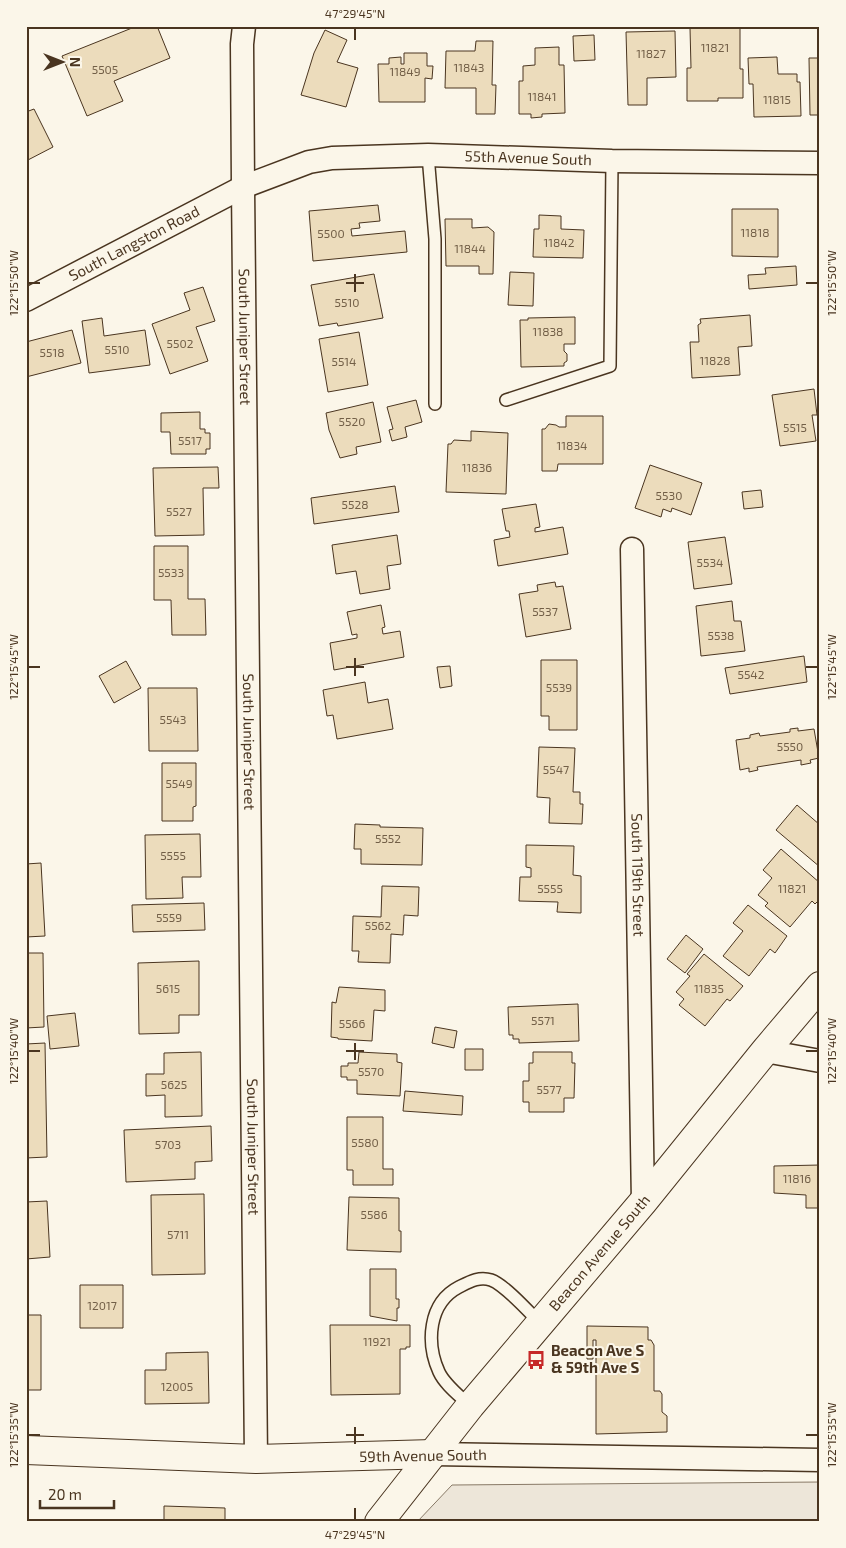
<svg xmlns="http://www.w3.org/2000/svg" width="846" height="1548" viewBox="0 0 846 1548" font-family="'Exo 2',sans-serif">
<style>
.green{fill:#ede6d9;stroke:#887966}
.building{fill:#ecdcbc;stroke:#4a3520}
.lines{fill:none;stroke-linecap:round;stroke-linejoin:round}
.service-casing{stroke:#4a3520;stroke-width:14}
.minor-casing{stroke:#4a3520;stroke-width:25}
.tertiary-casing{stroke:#4a3520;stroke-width:30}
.service{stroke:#fbf6e9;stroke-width:11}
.minor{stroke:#fbf6e9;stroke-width:22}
.tertiary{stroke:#fbf6e9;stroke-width:28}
.ticks{fill:none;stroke:#4a3520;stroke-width:2}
.labels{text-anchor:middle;stroke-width:4;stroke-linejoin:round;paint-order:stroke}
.number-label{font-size:12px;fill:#725f47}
.street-label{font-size:15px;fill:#4a3520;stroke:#fbf6e9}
.poi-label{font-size:15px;font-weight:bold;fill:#4a3520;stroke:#fbf6e9;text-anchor:start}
.neatline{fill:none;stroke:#4a3520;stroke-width:2}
.ticks-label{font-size:12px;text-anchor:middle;fill:#4a3520}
</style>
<rect width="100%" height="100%" fill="#fbf6e9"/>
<path class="green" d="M820,1482V1522H417L452,1485Z"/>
<path class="building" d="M137,26H157L170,58L114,81L123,101L87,116L62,56Z
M699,26H740V69H743V98H718V101H687V68H691L690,28H699Z
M325,30L347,40L337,62L358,68L346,107L301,95L314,53Z
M675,31L676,77L647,78V105H628L626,32Z
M594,35L595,60L574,61L573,36Z
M476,41H493L492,85H496L495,114H476V88H445L446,51H475Z
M559,47V65H564L565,113L542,114V117L531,118V114H519V81H523V66L535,65V48Z
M404,53H427V66H433L432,79L425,78V102H379L378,64H389V58L401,57V64H404Z
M777,57L778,74H797V82H800L801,116L754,117L753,84H749L748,58Z
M809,58H820V115H810Z
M34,109L53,147L26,161V112Z
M378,205L380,221L359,223L360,228L351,229L352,236L405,231L407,252L313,261L309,211Z
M732,209H778V257L732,256Z
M539,215L561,216V229L584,230L583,258L533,257L534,229H539Z
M445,219H472V228L488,227L494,232L493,274H479V266H446Z
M796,266L797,285L749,289L748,275L766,274L765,268Z
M510,272L534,273L533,306L508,305Z
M374,274L383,318L338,326L337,323L319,326L311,285Z
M203,287L215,321L196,327L208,361L170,374L152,324L190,310L184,293Z
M750,315L752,346L738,347L740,375L692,378L690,342H699L698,325L701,323L700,319Z
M575,317V344H564V351L567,354V361L564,363V366L521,367L520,320H528V318Z
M102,318L104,336L145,330L150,365L89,373L82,321Z
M72,330L81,363L26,377V342Z
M359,332L368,385L328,392L319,339Z
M814,389L817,415H812L816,441L780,446L772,395Z
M416,400L422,422L405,427L407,437L392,441L389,430L393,429L387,407Z
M373,402L381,442L356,447L357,454L340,458L329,430L326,413Z
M200,412V429H205V433H210V449H206V454H171L170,432H161V413Z
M566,416H603V464H558L557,471H542V429H545L549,424L556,425L559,427H566Z
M471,431L508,433L506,494L446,492L448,444H451L454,440L471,441Z
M650,465L702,483L691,515L672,508L671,512L663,509L661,517L635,508Z
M218,467L219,488H203L204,535L155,536L153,468Z
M395,486L399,512L314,524L311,498Z
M761,490L763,507L744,509L742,492Z
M536,504L540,527L535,528V532L563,527L568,554L498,566L494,540L510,537L509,531H506L502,509Z
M397,535L401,564L387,566L390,589L360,594L356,571L336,574L332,545Z
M725,537L732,584L694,589L688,542Z
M154,546H188V599H205L206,635H172L171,600H154Z
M555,582L556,587L563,586L571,629L526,637L519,594L538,591L537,585Z
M732,601L734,621H741L745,651L701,656L696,606Z
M381,605L385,627L382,628L383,634L400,631L404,657L334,670L330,643L357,638V634L352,635L347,612Z
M804,656L807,682L730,694L725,668Z
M541,660H577V730H549V716H541Z
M126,661L141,688L114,703L99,676Z
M450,666L452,686L440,688L437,667Z
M365,682L368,703L388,699L393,729L337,739L333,715L327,716L323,690Z
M148,688H197L198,751H149Z
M798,728V731L814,729L819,758L810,760L811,763L801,765V760L757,767L758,770L749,772V768L740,770L736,740L750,738V735L759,733L760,736L790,732V729Z
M539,747L575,748L573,792H580V804H583L582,824L549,823L550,798L537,797Z
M162,763H196V806L193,807V821H162Z
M797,805L820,825V867L776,830Z
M355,824L380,825V827L423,828L422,865L361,864V849H354Z
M200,834L201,877H182L183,898L146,899L145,835Z
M526,845L574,846L573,875L581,876V913L557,912L558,902L519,901L520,877H531V868L526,867Z
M781,849L820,883V899L815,904L812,901L790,927L765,906L768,903L758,895L772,878L763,870Z
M41,863L45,936L26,937V864Z
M382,886L419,887L418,916L404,915L403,935L391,934L390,963L358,962L359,951H352L353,916L381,917Z
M204,903L205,930L133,932L132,905Z
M748,905L787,936L775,953L770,949L749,976L723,956L743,931L733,923Z
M686,935L703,949L685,973L667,959Z
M26,953H43L44,1027L26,1028Z
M704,954L743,986L730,1001L727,999L705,1026L679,1005L684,999L676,992L690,976L687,974Z
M199,961V1015H179V1033L139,1034L138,963Z
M339,987L385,990V1011L374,1010L372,1041L338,1039V1038L331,1037L332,1002L336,1003Z
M578,1004L579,1041L519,1043V1039H513V1035H509L508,1007Z
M75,1013L79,1046L50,1049L47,1016Z
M435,1027L457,1031L454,1048L432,1043Z
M45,1043L47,1157L26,1158V1044Z
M465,1049H483V1070H465Z
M201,1052L202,1116L165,1117V1095L146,1096V1074H164V1053Z
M359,1052L397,1054V1062L402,1063L400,1096L357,1094V1080H347V1077H341V1066H348V1063H358Z
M533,1052H572V1063H575L574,1098H564V1112H529V1102H523V1081H529V1063H533Z
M405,1091L463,1096L462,1115L403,1111Z
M347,1117H383V1169H393V1185H353V1170H347Z
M211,1126L212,1161L195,1162V1179L126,1182L124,1130Z
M820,1165V1208H806V1195L774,1193V1166Z
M204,1194L205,1274L152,1275L151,1195Z
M349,1197L399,1198V1231H401V1252L347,1250Z
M47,1201L50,1257L26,1259V1202Z
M370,1269H396V1299H399V1308H397V1321L370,1316Z
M80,1285H123V1328H80Z
M26,1315H41V1390H26Z
M330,1325H410V1347H406V1349H400V1394L331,1395Z
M587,1326L648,1327V1340H651L654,1345V1391H660L662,1394V1412L667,1416V1432L596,1434V1340H593V1359H587Z
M208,1352L209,1403L145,1404V1370H166V1353Z
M164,1506L225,1508V1522H164Z"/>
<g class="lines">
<g class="service-casing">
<path id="service" d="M428,155L435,239V404
M506,400L610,366L612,161
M470,1406C460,1396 445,1385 439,1372C426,1343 428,1303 459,1287C469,1282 479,1276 491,1280C505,1285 529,1312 540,1323"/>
</g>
<g class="minor-casing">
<g id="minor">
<path id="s1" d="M244,26L242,44L243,187L256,1459"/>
<path id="s2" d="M26,300L243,187L309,162L332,158L428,155L612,161L820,163"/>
<path id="s3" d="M632,549L643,1202"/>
<path d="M765,1051L820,1061"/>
<path d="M433,1454L820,1460"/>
</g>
</g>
<g class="tertiary-casing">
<g id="tertiary">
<path d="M26,1450L256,1459L433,1454"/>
<path id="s4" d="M379,1522L470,1406L643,1202L765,1051L820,986"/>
</g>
</g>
<use href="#service" class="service"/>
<use href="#minor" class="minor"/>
<use href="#tertiary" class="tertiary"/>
</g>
<path class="ticks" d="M355,28V40M355,274V292M28,283H40M346,283H364M806,283H818M355,658V676M28,667H40M346,667H364M806,667H818M355,1043V1060M28,1051H40M346,1051H364M806,1051H818M355,1427V1444M28,1435H40M346,1435H364M806,1435H818M355,1508V1520"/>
<defs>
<g id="bus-bare" transform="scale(1.5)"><path d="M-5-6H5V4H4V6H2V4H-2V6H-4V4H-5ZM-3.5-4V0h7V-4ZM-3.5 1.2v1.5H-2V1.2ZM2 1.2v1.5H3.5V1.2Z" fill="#c62828" stroke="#fbf6e9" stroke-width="2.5" paint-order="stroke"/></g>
</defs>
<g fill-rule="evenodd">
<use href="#bus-bare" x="536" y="1360"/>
</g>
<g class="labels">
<g class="number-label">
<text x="715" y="52">11821</text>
<text x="651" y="58">11827</text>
<text x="469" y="72">11843</text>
<text x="105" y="74">5505</text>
<text x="405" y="76">11849</text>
<text x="542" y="101">11841</text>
<text x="777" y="104">11815</text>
<text x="755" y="237">11818</text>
<text x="331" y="238">5500</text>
<text x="559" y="247">11842</text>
<text x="470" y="253">11844</text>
<text x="347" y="307">5510</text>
<text x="548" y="336">11838</text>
<text x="180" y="348">5502</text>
<text x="117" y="354">5510</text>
<text x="52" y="357">5518</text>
<text x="715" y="365">11828</text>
<text x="344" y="366">5514</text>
<text x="352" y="426">5520</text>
<text x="795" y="432">5515</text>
<text x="190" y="445">5517</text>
<text x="572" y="450">11834</text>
<text x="477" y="472">11836</text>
<text x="669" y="500">5530</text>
<text x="355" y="509">5528</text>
<text x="179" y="516">5527</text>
<text x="710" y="567">5534</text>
<text x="171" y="577">5533</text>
<text x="545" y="616">5537</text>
<text x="721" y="640">5538</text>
<text x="751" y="679">5542</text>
<text x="559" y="692">5539</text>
<text x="173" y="724">5543</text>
<text x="790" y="751">5550</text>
<text x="556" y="774">5547</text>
<text x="179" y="788">5549</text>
<text x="388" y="843">5552</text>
<text x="173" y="860">5555</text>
<text x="550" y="893">5555</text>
<text x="792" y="893">11821</text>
<text x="169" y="922">5559</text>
<text x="378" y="930">5562</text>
<text x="168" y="993">5615</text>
<text x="709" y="993">11835</text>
<text x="543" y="1025">5571</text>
<text x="352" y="1028">5566</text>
<text x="371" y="1076">5570</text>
<text x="174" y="1089">5625</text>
<text x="549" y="1094">5577</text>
<text x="365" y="1147">5580</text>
<text x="168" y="1149">5703</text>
<text x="797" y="1183">11816</text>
<text x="374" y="1219">5586</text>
<text x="178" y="1239">5711</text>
<text x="102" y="1310">12017</text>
<text x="377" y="1346">11921</text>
<text x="177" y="1391">12005</text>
</g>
<g class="street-label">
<text dy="5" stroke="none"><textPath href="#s2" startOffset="535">55th Avenue South</textPath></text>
<text dy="5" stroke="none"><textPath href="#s2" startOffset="122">South Langston Road</textPath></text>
<text dy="5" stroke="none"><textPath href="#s1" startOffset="311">South Juniper Street</textPath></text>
<text dy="5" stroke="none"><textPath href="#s1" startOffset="716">South Juniper Street</textPath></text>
<text dy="5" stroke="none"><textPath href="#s3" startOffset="326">South 119th Street</textPath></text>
<text dy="5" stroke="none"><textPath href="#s1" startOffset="1121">South Juniper Street</textPath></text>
<text dy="5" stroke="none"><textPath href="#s4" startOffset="348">Beacon Avenue South</textPath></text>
<text transform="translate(423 1456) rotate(-1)" y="5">59th Avenue South</text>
</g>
<g class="poi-label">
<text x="551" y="1356">Beacon Ave S<tspan x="551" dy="17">&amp; 59th Ave S</tspan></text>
</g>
</g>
<rect width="846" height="1548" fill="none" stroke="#fbf6e9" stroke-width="55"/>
<g transform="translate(62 62) rotate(90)" stroke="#fbf6e9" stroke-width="4" paint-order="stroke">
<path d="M0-4L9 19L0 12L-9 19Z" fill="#4a3520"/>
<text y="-8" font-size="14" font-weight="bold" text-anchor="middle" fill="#4a3520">N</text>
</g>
<path d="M40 1500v8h74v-8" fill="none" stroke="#4a3520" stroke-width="2.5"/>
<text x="48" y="1500" font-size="15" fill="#4a3520" stroke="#fbf6e9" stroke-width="4" paint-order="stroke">20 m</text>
<rect x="28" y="28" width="790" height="1492" class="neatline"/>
<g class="ticks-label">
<text x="355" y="18">47°29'45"N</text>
<text transform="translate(832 283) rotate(-90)" y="4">122°15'50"W</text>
<text transform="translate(14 283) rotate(-90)" y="4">122°15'50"W</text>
<text transform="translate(14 667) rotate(-90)" y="4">122°15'45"W</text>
<text transform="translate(832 667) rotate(-90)" y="4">122°15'45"W</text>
<text transform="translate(14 1051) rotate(-90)" y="4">122°15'40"W</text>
<text transform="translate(832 1051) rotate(-90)" y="4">122°15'40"W</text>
<text transform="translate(14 1435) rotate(-90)" y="4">122°15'35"W</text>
<text transform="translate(832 1435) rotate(-90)" y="4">122°15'35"W</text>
<text x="355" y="1539">47°29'45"N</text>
</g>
</svg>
